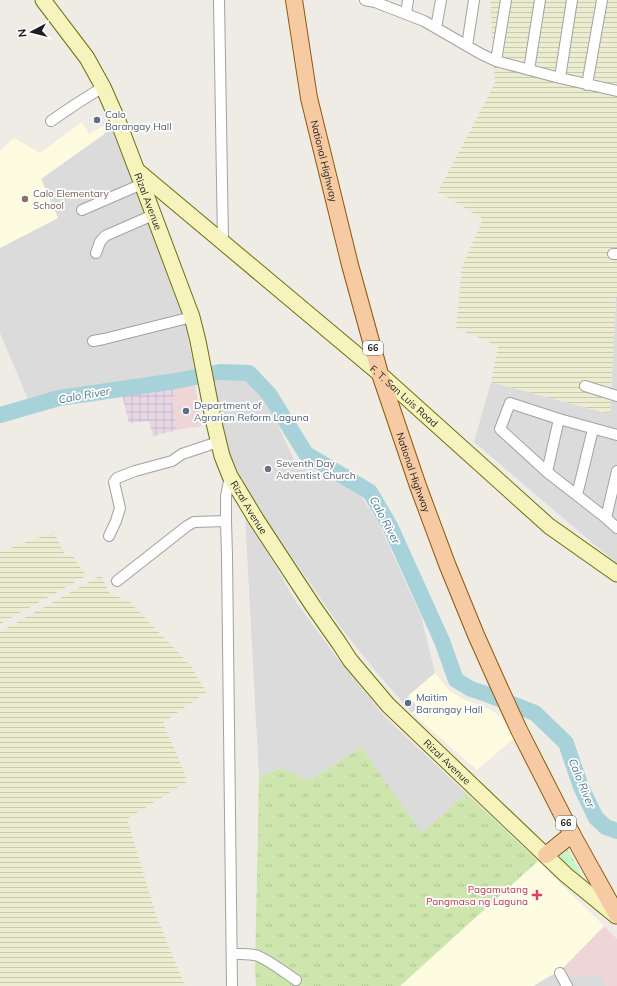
<svg xmlns="http://www.w3.org/2000/svg" width="617" height="986" viewBox="0 0 617 986" font-family="Mulish,sans-serif">
<style>
.residential{fill:#dcdbdb}
.commercial{fill:#eed5d6}
.industrial{fill:url(#industrial-grid)}
.education{fill:#fdfbe0}
.farmland{fill:url(#farmland-rules)}
.grass{fill:url(#grass-tufts)}
.park{fill:url(#park-crowns)}
.lines{fill:none;stroke-linecap:round;stroke-linejoin:round}
.river{stroke:#a8d2da;stroke-width:16}
.minor-casing{stroke:#a2a2a2;stroke-width:12}
.secondary-casing{stroke:#6c6f0c;stroke-width:17}
.primary-casing{stroke:#8f5809;stroke-width:18}
.minor{stroke:#fff;stroke-width:10}
.secondary{stroke:#f6f4bc;stroke-width:15}
.primary{stroke:#f6cba3;stroke-width:16}
.service-dot{fill:#5c6f8a;stroke:#fff;stroke-width:1.5}
.education-dot{fill:#8d6e63;stroke:#fff;stroke-width:1.5}
.worship-dot{fill:#6b7280;stroke:#fff;stroke-width:1.5}
.health-dot{fill:#e0444e;stroke:#fff;stroke-width:1.5}
.labels{text-anchor:middle;stroke-width:3.5;stroke-linejoin:round;paint-order:stroke}
.shield{fill:#fff;stroke:#626262;stroke-width:1}
.shield-label{font-size:9px;font-weight:bold;fill:#1e1e1e}
.service-label{font-size:10px;fill:#4e5e75;stroke:#fff;text-anchor:start}
.street-label{font-size:10px;fill:#1e1e1e;stroke:#fff}
.education-label{font-size:10px;fill:#785e54;stroke:#fff;text-anchor:start}
.worship-label{font-size:10px;fill:#5b616d;stroke:#fff;text-anchor:start}
.health-label{font-size:10px;fill:#be3a42;stroke:#fff;text-anchor:end}
.water-label{font-size:11px;font-style:italic;fill:#4a7899;stroke:#fff}
</style>
<defs>
<pattern id="industrial-grid" width="8" height="8" patternUnits="userSpaceOnUse"><rect width="8" height="8" fill="#e7d7e6"/><path d="M0 4h8M4 0v8" fill="none" stroke="#c6b8c5"/></pattern>
<pattern id="farmland-rules" width="6" height="5" patternUnits="userSpaceOnUse"><rect width="6" height="5" fill="#ececd1"/><path d="M0 2.5h6" fill="none" stroke="#cacab3"/></pattern>
<pattern id="grass-tufts" width="24" height="20" patternUnits="userSpaceOnUse"><rect width="24" height="20" fill="#cee6ae"/><path d="M3 7l-1-3M5 7V3M7 7l1-3M15 17l-1-3M17 17v-4M19 17l1-3" fill="none" stroke="#b0c595"/></pattern>
<pattern id="park-crowns" width="20" height="18" patternUnits="userSpaceOnUse"><rect width="20" height="18" fill="#c5f6c5"/><path d="M2 6a3 3 0 1 1 6 0M12 15a3 3 0 1 1 6 0" fill="none" stroke="#a9d2a9"/></pattern>
</defs>
<rect width="100%" height="100%" fill="#efebe5"/>
<path class="residential" d="M114,127L145,214L184,321L195,371L28,399L0,333V248L58,218L41,179Z
M616,298H617V564L474,442L491,382L610,414Z
M244,378L264,394L294,460L359,493L378,522L421,616L435,673L408,696L418,707L412,713L378,674L341,628L276,534L244,485L225,443L214,381Z
M245,513L296,602L335,655L384,716L466,793L422,834L361,747L309,781L282,768L259,777Z
M562,969L567,976H601L607,986H533Z"/>
<path class="commercial" d="M195,385L202,426L177,430L171,397L175,396L174,388Z
M604,926L617,939V986H607L601,976H567L562,969Z"/>
<path class="industrial" d="M174,388L175,396L171,397L177,430L153,436L149,421L129,423L122,394Z"/>
<path class="education" d="M82,122L89,134L111,122L114,127L41,179L58,218L0,248V151L14,138L40,153Z
M435,673L450,691L465,700L485,707L502,717L514,738L477,770L412,713L418,707L408,696Z
M538,861L604,926L562,969L533,986H400Z"/>
<path class="farmland" d="M490,0H617V298H616L610,414L491,382L498,346L456,328L462,267L483,219L438,192L495,83Z
M54,532L65,556L71,553L86,576L0,624V552Z
M101,575L110,594L129,601L191,666L206,692L163,723L188,781L127,819L156,915L185,986H0V632Z"/>
<path class="grass" d="M361,747L422,833L466,793L538,861L400,986H256L255,972L259,777L282,768L309,781Z"/>
<path class="park" d="M566,846L584,880L557,854Z"/>
<g class="lines">
<path class="river" d="M0,415L59,398L176,381L220,372L249,373L269,394L306,454L370,492L390,526L442,641L456,680L471,689L489,695L535,713L566,743L581,787L596,818L606,827L617,831"/>
<g class="minor-casing">
<path id="minor" d="M219,0L223,242
M365,0L375,2L424,21L481,54L496,61L560,78L617,91
M406,14L408,0
M436,28L441,0
M467,46L474,0
M496,61L506,0
M529,70L540,0
M560,78L572,0
M587,85L602,0
M51,121L76,104L103,87
M82,210L142,184
M96,253L100,242L105,236L153,215
M613,254H617
M93,341L104,339L192,317
M585,386L617,396
M617,435L559,419L510,403L500,429L547,472L606,518L617,528
M547,472L559,419
M230,476L226,496V521L227,556L232,986
M577,495L593,429
M606,518L617,471
M109,536L116,521L120,508L114,482L117,478L135,471L172,461L182,454L218,442
M117,581L187,526L194,522L226,521
M232,954C240,954 250,953 258,956C270,961 284,972 296,980
M560,973L567,986"/>
</g>
<g class="secondary-casing">
<g id="secondary">
<path id="s1" d="M43,0L87,58L103,87L118,121L142,184L192,317L198,341L214,423L222,456L230,476L256,519L313,606L339,643L350,660L388,705L566,875L616,916"/>
<path id="s2" d="M139,172L380,374L549,526L617,574"/>
</g>
</g>
<g class="primary-casing">
<g id="primary">
<path id="s3" d="M294,0L309,98L350,265L380,374L418,486L447,564L476,635L497,682L519,730L572,834L617,915"/>
<path d="M546,855L572,834"/>
</g>
</g>
<use href="#minor" class="minor"/>
<use href="#secondary" class="secondary"/>
<use href="#primary" class="primary"/>
</g>
<g class="service-dot">
<circle cx="97" cy="120" r="4"/>
<circle cx="186" cy="411" r="4"/>
<circle cx="408" cy="703" r="4"/>
</g>
<circle class="education-dot" cx="25" cy="199" r="4"/>
<circle class="worship-dot" cx="268" cy="469" r="4"/>
<path class="health-dot" d="M535 889h4v4h4v4h-4v4h-4v-4h-4v-4h4z"/>
<g class="labels">
<g class="shield">
<rect x="363" y="341" width="20" height="14" rx="3"/>
<rect x="556" y="816" width="20" height="14" rx="3"/>
</g>
<g class="shield-label">
<text x="373" y="351">66</text>
<text x="566" y="826">66</text>
</g>
<g class="service-label">
<text x="105" y="118">Calo<tspan x="105" dy="12">Barangay Hall</tspan></text>
<text x="194" y="409">Department of<tspan x="194" dy="12">Agrarian Reform Laguna</tspan></text>
<text x="416" y="701">Maitim<tspan x="416" dy="12">Barangay Hall</tspan></text>
</g>
<g class="street-label">
<text dy="4" stroke="none"><textPath href="#s3" startOffset="164">National Highway</textPath></text>
<text dy="4" stroke="none"><textPath href="#s1" startOffset="229">Rizal Avenue</textPath></text>
<text dy="4" stroke="none"><textPath href="#s2" startOffset="347">F. T. San Luis Road</textPath></text>
<text dy="4" stroke="none"><textPath href="#s3" startOffset="488">National Highway</textPath></text>
<text dy="4" stroke="none"><textPath href="#s1" startOffset="553">Rizal Avenue</textPath></text>
<text dy="4" stroke="none"><textPath href="#s1" startOffset="877">Rizal Avenue</textPath></text>
</g>
<g class="education-label">
<text x="33" y="197">Calo Elementary<tspan x="33" dy="12">School</tspan></text>
</g>
<g class="worship-label">
<text x="276" y="467">Seventh Day<tspan x="276" dy="12">Adventist Church</tspan></text>
</g>
<g class="health-label">
<text x="528" y="893">Pagamutang<tspan x="528" dy="12">Pangmasa ng Laguna</tspan></text>
</g>
<g class="water-label">
<text transform="translate(84 395) rotate(-10)" y="4">Calo River</text>
<text transform="translate(385 520) rotate(62)" y="4">Calo River</text>
<text transform="translate(582 783) rotate(68)" y="4">Calo River</text>
</g>
</g>
<g transform="translate(32 32) rotate(263)" stroke="#ffffff" stroke-width="3" paint-order="stroke">
<path d="M0-3L7 15L0 10L-7 15Z" fill="#1e1e1e"/>
<text y="-6" font-size="11" font-weight="bold" text-anchor="middle" fill="#1e1e1e">N</text>
</g>
</svg>
